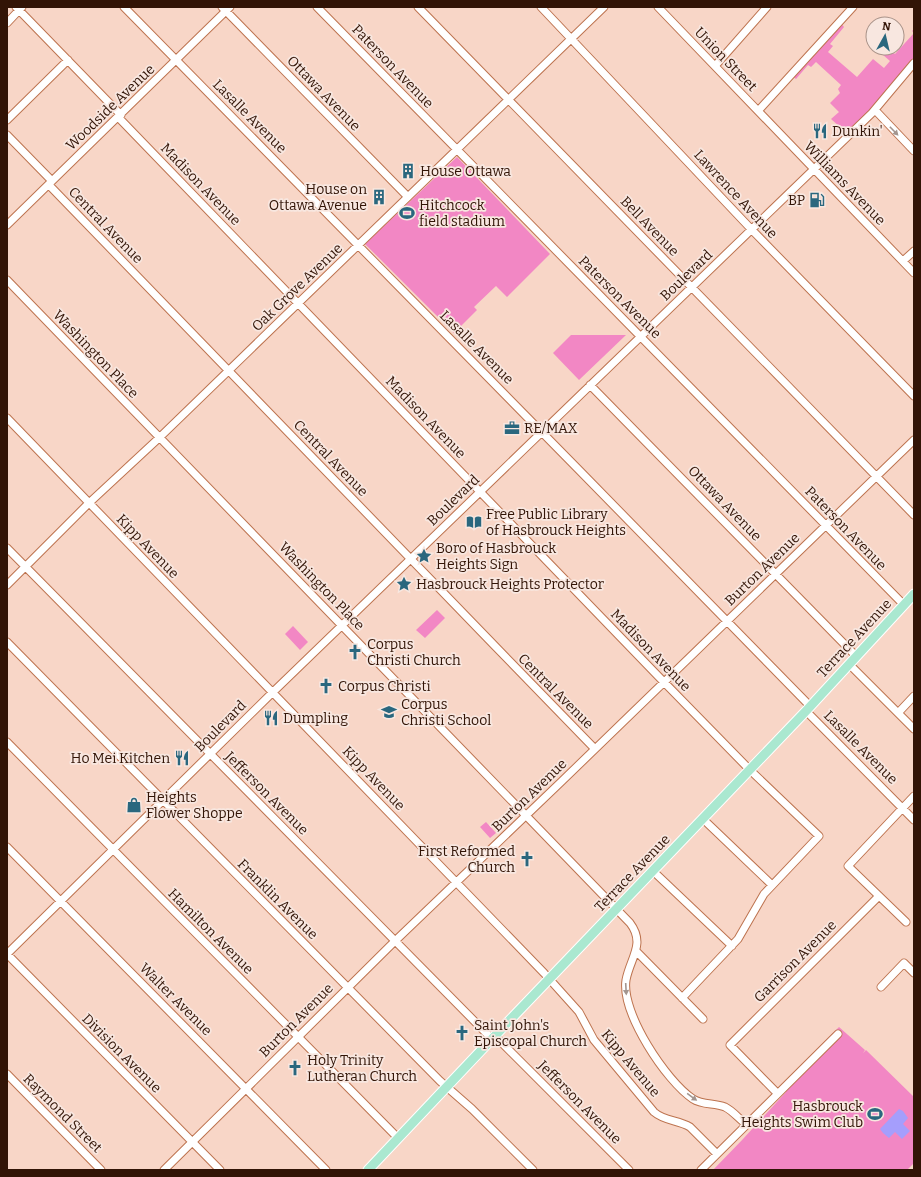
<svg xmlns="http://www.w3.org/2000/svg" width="921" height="1177" viewBox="0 0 921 1177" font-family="Bitter,serif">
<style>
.green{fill:#f287c4}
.water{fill:#a59efc}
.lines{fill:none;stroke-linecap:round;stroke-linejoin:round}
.minor-casing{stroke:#bd734f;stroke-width:9}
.major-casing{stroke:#fff;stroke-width:11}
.minor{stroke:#fff;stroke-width:7}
.major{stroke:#aae8d0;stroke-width:9}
.oneway{fill:#a3958f}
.labels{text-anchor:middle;stroke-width:3.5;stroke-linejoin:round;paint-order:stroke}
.street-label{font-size:14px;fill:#321406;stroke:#f8e7e0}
.poi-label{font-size:14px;fill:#321406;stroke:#f8e7e0;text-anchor:start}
</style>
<rect width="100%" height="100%" fill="#f8d6c7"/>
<path class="green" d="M840,22L844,27L830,44L833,46L828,52L857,77L873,59L884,68L890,61L875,48H888L895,54L914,33L912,31L914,29V62L849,135L831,119L839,112L830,103L840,93L838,89L841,85L816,62L811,67L808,65L796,79L791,75Z
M457,157L550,254L507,297L496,286L474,307L477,310L454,333L365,244Z
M571,335H626L579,380L553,353Z
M437,610L445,618L425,638L416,630Z
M293,626L308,642L300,650L285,634Z
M486,822L496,833L490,838L480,827Z
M839,1027L865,1050L863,1053L866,1050L914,1097V1163L907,1170H713L743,1139L786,1092L781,1085Z"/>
<path class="water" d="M899,1109L903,1111L908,1118L903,1124L910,1131L902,1139L895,1132L889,1138L883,1133L880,1129Z"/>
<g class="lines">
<g class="minor-casing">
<path id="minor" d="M16,7L121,115
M124,7L580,471L810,706
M222,7L408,197
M317,7L904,605
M418,7L914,515
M541,7L752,230L914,396
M658,7L914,273
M7,23L22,7
M715,66L767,7
M875,110L914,151
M758,111L853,7
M118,117L658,676L750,770L819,836L764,894L738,939L682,998
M7,120L68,60
M7,135L52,181
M49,185L493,644L595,749
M7,225L230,7
M903,261L914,251
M7,280L630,923C646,944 630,958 626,980C621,1013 666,1081 693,1099C702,1105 714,1103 725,1107C733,1111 739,1119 746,1124
M590,385L856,656
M7,418L544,973L579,1012L594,1040L654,1112C664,1121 678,1120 690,1127L717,1154
M7,548L492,1039
M7,585L89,503L159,438L604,7
M7,642L440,1081L472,1109L533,1170
M849,664L914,729
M806,711L914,820
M898,713L914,696
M7,742L398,1138
M703,819L772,885
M7,847L326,1170
M653,871L732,946
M906,922L848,866L914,796
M636,951L703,1019
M7,954L273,692L872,113L914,63
M7,954L220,1170
M881,987L904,963L914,973
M495,1036L629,1170
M7,1074L101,1170
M777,1093L730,1045L879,896
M164,1170L395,941L562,781L914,440
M701,1170L838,1034"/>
</g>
<g class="major-casing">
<path id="major" d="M368,1170L507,1023L806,711L914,594"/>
</g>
<use href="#minor" class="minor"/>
<use href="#major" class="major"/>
</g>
<defs><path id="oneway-solid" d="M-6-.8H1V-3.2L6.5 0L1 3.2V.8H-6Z"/></defs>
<g class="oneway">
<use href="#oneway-solid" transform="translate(894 131) rotate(46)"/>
<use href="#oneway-solid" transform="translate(626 989) rotate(87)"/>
<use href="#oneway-solid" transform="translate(692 1097) rotate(36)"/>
</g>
<defs>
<g id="restaurant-bare" transform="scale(1.2)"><path d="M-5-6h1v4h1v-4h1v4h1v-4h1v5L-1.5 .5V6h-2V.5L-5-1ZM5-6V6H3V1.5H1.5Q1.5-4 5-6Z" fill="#2a677e" stroke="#f8e7e0" stroke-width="2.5" paint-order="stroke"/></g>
<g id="building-bare" transform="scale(1.2)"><path d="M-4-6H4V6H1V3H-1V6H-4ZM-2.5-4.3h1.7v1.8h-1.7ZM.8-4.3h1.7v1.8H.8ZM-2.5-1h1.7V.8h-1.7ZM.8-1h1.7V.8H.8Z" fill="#2a677e" stroke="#f8e7e0" stroke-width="2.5" paint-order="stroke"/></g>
<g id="fuel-bare" transform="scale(1.2)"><path d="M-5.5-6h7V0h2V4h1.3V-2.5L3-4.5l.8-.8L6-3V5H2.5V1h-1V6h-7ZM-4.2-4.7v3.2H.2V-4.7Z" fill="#2a677e" stroke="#f8e7e0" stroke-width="2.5" paint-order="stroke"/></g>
<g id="stadium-bare" transform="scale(1.2)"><path d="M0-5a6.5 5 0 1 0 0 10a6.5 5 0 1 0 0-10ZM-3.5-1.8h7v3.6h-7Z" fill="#2a677e" stroke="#f8e7e0" stroke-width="2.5" paint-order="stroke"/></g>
<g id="office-bare" transform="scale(1.2)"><path d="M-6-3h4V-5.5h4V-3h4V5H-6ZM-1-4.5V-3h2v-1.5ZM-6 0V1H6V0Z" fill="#2a677e" stroke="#f8e7e0" stroke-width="2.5" paint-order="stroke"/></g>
<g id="library-bare" transform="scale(1.2)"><path d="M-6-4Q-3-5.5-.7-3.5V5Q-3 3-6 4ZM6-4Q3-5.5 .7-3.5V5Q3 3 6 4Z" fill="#2a677e" stroke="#f8e7e0" stroke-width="2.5" paint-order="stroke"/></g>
<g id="sight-bare" transform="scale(1.2)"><path d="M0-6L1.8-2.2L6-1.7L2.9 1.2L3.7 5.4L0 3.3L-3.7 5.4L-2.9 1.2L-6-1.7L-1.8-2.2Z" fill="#2a677e" stroke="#f8e7e0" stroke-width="2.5" paint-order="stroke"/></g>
<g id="church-bare" transform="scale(1.2)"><path d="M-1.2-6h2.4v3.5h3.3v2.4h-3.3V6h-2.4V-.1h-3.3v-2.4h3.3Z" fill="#2a677e" stroke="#f8e7e0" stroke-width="2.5" paint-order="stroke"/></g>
<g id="school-bare" transform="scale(1.2)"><path d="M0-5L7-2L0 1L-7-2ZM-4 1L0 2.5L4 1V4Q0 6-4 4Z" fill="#2a677e" stroke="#f8e7e0" stroke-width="2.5" paint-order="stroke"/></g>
<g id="shop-bare" transform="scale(1.2)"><path d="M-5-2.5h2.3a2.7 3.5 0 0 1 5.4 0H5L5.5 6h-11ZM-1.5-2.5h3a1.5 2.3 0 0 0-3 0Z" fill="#2a677e" stroke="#f8e7e0" stroke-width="2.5" paint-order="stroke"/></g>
</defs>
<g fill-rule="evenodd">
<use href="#restaurant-bare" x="820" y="131"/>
<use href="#building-bare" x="408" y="171"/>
<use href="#building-bare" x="379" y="197"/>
<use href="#fuel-bare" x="817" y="200"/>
<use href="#stadium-bare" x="407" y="213"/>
<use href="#office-bare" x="512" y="428"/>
<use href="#library-bare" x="474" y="522"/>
<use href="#sight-bare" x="424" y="556"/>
<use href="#sight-bare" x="404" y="584"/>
<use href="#church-bare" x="355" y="652"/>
<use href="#church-bare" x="326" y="686"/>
<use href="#school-bare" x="389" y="712"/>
<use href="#restaurant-bare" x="271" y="718"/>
<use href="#restaurant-bare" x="182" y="758"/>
<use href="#shop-bare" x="134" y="805"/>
<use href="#church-bare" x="527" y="859"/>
<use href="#church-bare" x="462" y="1033"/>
<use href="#church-bare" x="295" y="1068"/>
<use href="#stadium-bare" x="875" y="1114"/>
</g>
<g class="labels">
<g class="street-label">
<text transform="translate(726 59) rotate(46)" y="5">Union Street</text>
<text transform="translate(393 66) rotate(46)" y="5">Paterson Avenue</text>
<text transform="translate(324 93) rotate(46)" y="5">Ottawa Avenue</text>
<text transform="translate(110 107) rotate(-44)" y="5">Woodside Avenue</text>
<text transform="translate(250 116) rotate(45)" y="5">Lasalle Avenue</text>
<text transform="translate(845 183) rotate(46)" y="5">Williams Avenue</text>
<text transform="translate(201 184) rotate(46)" y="5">Madison Avenue</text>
<text transform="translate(736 194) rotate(47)" y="5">Lawrence Avenue</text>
<text transform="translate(106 225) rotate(46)" y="5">Central Avenue</text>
<text transform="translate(650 226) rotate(46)" y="5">Bell Avenue</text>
<text transform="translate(686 275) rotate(-44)" y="5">Boulevard</text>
<text transform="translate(297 287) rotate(-44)" y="5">Oak Grove Avenue</text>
<text transform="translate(620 297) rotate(45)" y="5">Paterson Avenue</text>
<text transform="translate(477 347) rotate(45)" y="5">Lasalle Avenue</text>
<text transform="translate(96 354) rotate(46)" y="5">Washington Place</text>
<text transform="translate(426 417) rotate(46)" y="5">Madison Avenue</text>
<text transform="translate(331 458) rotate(46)" y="5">Central Avenue</text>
<text transform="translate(453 500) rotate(-44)" y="5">Boulevard</text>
<text transform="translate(725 503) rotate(46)" y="5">Ottawa Avenue</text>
<text transform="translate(846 528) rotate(46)" y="5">Paterson Avenue</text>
<text transform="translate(148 546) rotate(46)" y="5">Kipp Avenue</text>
<text transform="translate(762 569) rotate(-44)" y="5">Burton Avenue</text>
<text transform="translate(322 586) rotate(46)" y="5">Washington Place</text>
<text transform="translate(854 638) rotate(-47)" y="5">Terrace Avenue</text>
<text transform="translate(651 650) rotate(46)" y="5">Madison Avenue</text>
<text transform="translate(556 691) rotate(45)" y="5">Central Avenue</text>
<text transform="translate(220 726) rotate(-45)" y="5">Boulevard</text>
<text transform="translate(861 747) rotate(45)" y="5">Lasalle Avenue</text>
<text transform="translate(374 778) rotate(46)" y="5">Kipp Avenue</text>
<text transform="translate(267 793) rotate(45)" y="5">Jefferson Avenue</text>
<text transform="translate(529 795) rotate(-44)" y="5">Burton Avenue</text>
<text transform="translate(632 873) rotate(-46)" y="5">Terrace Avenue</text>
<text transform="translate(278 899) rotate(45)" y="5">Franklin Avenue</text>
<text transform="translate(211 931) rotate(45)" y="5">Hamilton Avenue</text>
<text transform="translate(795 961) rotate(-45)" y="5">Garrison Avenue</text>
<text transform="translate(176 999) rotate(45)" y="5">Walter Avenue</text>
<text transform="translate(296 1020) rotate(-45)" y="5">Burton Avenue</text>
<text transform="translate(122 1053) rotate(45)" y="5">Division Avenue</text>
<text transform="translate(631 1063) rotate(50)" y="5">Kipp Avenue</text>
<text transform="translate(580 1102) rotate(45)" y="5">Jefferson Avenue</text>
<text transform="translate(63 1113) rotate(45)" y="5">Raymond Street</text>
</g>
<g class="poi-label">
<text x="832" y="136">Dunkin'</text>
<text x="420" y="176">House Ottawa</text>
<text x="367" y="194" text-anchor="end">House on<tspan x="367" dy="16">Ottawa Avenue</tspan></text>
<text x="805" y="205" text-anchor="end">BP</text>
<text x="419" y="210">Hitchcock<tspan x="419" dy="16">field stadium</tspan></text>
<text x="524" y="433">RE/MAX</text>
<text x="486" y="519">Free Public Library<tspan x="486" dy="16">of Hasbrouck Heights</tspan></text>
<text x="436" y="553">Boro of Hasbrouck<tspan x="436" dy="16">Heights Sign</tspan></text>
<text x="416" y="589">Hasbrouck Heights Protector</text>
<text x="367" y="649">Corpus<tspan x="367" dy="16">Christi Church</tspan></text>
<text x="338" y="691">Corpus Christi</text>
<text x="401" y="709">Corpus<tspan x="401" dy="16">Christi School</tspan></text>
<text x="283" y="723">Dumpling</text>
<text x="170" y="763" text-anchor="end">Ho Mei Kitchen</text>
<text x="146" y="802">Heights<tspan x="146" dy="16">Flower Shoppe</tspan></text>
<text x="515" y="856" text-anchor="end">First Reformed<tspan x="515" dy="16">Church</tspan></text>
<text x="474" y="1030">Saint John's<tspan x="474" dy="16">Episcopal Church</tspan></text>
<text x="307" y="1065">Holy Trinity<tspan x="307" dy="16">Lutheran Church</tspan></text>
<text x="863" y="1111" text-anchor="end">Hasbrouck<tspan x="863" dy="16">Heights Swim Club</tspan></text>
</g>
</g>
<rect width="921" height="1177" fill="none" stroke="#321406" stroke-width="16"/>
<g transform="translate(885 36) rotate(8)"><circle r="19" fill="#f8e7e0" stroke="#a99389"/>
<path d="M0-3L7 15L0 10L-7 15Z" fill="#2a677e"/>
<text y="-6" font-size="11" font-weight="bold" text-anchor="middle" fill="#321406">N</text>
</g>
</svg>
